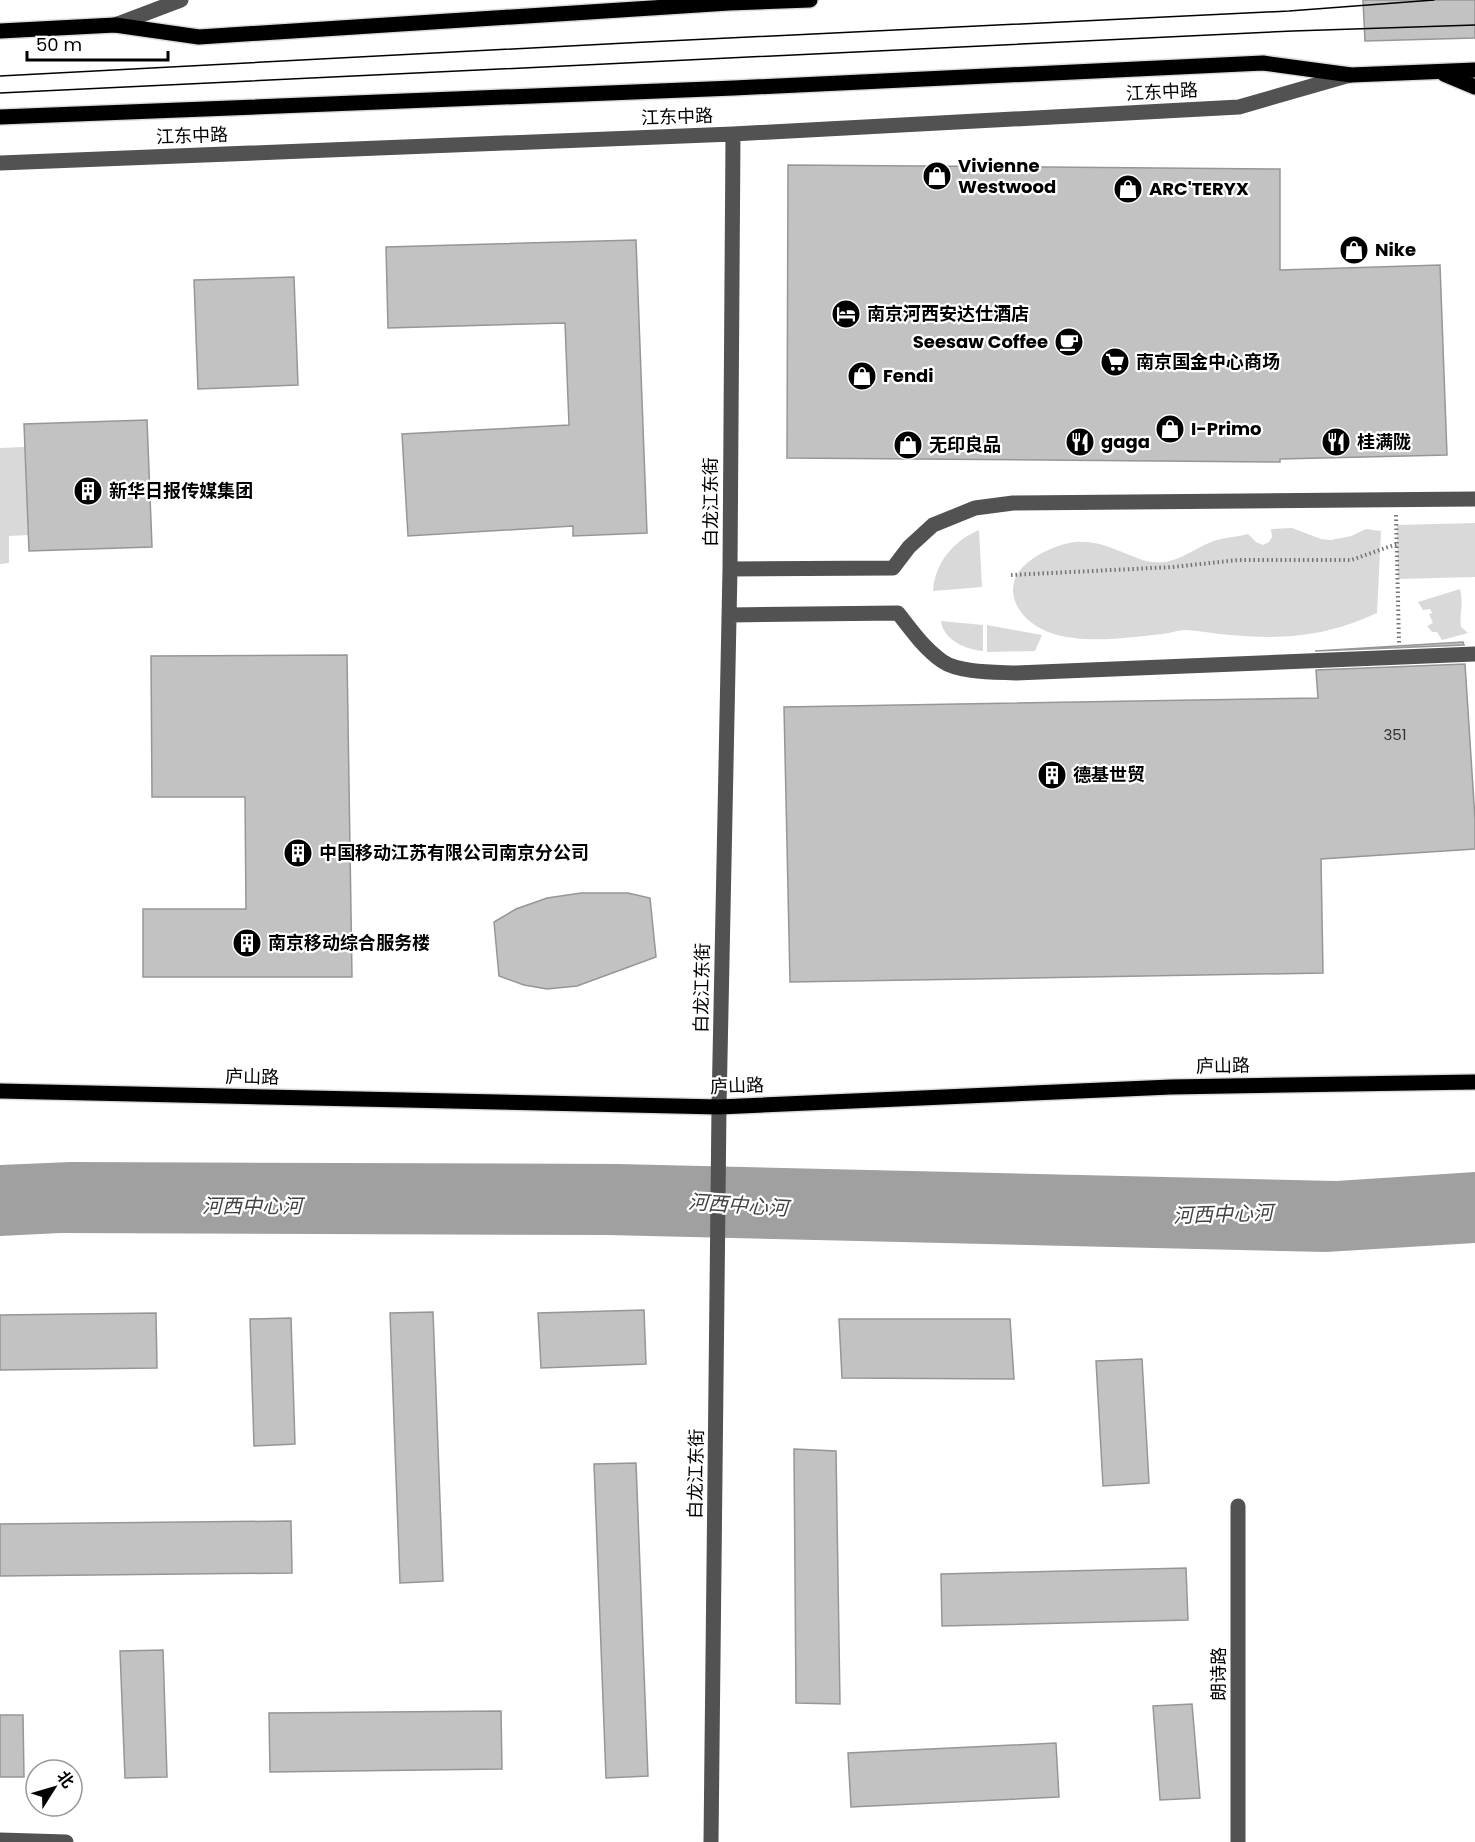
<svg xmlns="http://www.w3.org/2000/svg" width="1475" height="1842" viewBox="0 0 1475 1842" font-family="Poppins,'Noto Sans SC',sans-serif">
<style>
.green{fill:#d9d9d9}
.water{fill:#a0a0a0}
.building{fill:#c2c2c2;stroke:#969696;stroke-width:1.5}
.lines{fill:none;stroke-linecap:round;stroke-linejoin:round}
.major-casing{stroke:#dbdbdb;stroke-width:18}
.path{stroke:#747474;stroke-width:4;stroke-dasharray:1.5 3;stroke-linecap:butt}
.minor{stroke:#525252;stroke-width:15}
.major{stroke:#000;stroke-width:15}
.tram{stroke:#000;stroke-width:1.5}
.labels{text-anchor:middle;stroke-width:4.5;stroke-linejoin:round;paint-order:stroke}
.number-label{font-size:15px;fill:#303030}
.street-label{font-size:18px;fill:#000;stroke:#fff}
.poi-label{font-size:18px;font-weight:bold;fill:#000;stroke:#fff;text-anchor:start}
.water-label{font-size:20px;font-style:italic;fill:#414141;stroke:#fff}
</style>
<rect width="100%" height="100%" fill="#fff"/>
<path class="green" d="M25,447L28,535L9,536V563L0,564V448Z
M1475,523V577L1398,579L1397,525Z
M1292,528L1321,539L1331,540L1351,536L1366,529L1381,531L1377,613C1327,636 1286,640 1231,635C1216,634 1201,631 1186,630C1178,630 1171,633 1163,634C1122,638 1050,651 1021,612C1015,604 1011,593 1014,582C1018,566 1038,554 1053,548C1082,536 1100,543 1127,554C1135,557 1145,562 1153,562C1178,565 1194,547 1217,540C1227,537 1238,537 1248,534L1256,542L1263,545L1269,542L1272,537L1271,529Z
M979,530L982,587L933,591C935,563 953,541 979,530Z
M1460,589C1464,606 1459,613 1461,627L1468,633L1442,640L1437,632H1432L1427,626L1433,623L1429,614L1432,613L1430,609L1423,610L1418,602Z
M941,621L983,625V651C967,650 943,640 941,621Z
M987,625L1042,635L1035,651L987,652Z"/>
<path class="water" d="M71,1162L618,1164L1336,1181L1475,1172V1243L1326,1252L607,1235L61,1233L0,1236V1165Z"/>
<path class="building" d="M1363,0H1475V38L1365,41Z
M788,165L1280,169V270L1440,265L1447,455L1280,459V462L787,458Z
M636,240L647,533L573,536V526L408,536L402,434L569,425L565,323L388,328L386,247Z
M294,277L298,385L198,389L194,280Z
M147,420L152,547L29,551L24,424Z
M1463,642L1464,645L1315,651Z
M347,655L352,977H143V909H246L245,797H152L151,656Z
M1465,664L1475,819V849L1321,859L1323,973L790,982L784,707L1318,698L1316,670Z
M581,893H628L650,898L656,957L577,986L547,989L524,985L499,976L494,922L516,909L547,898Z
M644,1310L646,1364L541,1368L538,1313Z
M433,1312L443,1581L400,1583L390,1313Z
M156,1313L157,1368L0,1370V1315Z
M291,1318L295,1444L254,1446L250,1319Z
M839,1319H1010L1014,1379L842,1378Z
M1142,1359L1149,1483L1103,1486L1096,1361Z
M794,1449L836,1451L840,1704L796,1703Z
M636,1463L648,1776L606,1778L594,1464Z
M291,1521L292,1573L0,1576V1524Z
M1186,1568L1188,1620L942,1626L941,1574Z
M163,1650L167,1777L125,1778L120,1651Z
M1192,1704L1200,1798L1160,1800L1153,1706Z
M501,1711L502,1769L270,1772L269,1713Z
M0,1715H23L24,1777H0Z
M1056,1743L1059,1797L851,1807L848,1753Z"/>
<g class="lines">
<g class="major-casing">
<path id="major" d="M0,31L115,25L199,37L729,3L810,0
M1444,74L1475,87
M0,117L734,88L1263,63L1351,75L1475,70
M0,1091L719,1107L1171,1087L1475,1082"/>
</g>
<path class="path" d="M1396,515L1399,643
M1011,575L1173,567L1238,560H1351L1397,544"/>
<path class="minor" d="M115,25L181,0
M0,163L733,134L1239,107L1350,75
M730,569L893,568L909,547L933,525L975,508L1013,503L1475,499
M730,615L898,613C911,630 924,648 942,661C959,673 995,672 1016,673L1475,654
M1238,1506V1842
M0,1840L66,1842
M711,1842L719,1107L730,569L733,134"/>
<use href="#major" class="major"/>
<path class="tram" d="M0,76L626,43L1289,11L1434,0
M0,93L1293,31L1475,25"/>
</g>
<defs>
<g id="shop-disc" transform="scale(1.5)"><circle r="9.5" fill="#000" stroke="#fff"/><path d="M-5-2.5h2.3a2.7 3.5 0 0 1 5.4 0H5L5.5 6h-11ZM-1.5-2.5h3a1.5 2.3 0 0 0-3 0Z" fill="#fff"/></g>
<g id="hotel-disc" transform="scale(1.5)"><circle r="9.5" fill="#000" stroke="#fff"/><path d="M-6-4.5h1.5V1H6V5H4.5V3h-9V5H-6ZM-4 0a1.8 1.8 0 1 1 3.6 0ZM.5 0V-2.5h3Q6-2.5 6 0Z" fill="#fff"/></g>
<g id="cafe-disc" transform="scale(1.5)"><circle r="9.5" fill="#000" stroke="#fff"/><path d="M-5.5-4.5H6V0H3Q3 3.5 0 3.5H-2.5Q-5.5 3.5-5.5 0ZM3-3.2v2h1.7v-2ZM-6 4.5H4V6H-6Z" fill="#fff"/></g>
<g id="supermarket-disc" transform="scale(1.5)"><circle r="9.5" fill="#000" stroke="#fff"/><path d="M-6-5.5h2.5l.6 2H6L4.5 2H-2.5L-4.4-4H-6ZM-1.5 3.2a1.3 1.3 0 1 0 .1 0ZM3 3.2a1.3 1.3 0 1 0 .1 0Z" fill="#fff"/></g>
<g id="restaurant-disc" transform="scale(1.5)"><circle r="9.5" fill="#000" stroke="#fff"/><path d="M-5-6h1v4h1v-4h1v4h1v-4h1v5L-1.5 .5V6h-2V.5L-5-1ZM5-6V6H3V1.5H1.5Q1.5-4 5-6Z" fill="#fff"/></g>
<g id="building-disc" transform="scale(1.5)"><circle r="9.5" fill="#000" stroke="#fff"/><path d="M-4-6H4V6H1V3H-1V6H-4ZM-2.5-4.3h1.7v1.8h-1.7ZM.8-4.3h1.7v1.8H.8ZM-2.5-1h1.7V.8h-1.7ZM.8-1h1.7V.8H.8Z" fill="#fff"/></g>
</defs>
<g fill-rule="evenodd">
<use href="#shop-disc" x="937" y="176"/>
<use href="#shop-disc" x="1128" y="189"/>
<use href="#shop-disc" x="1354" y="250"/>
<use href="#hotel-disc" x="846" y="314"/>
<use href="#cafe-disc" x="1069" y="342"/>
<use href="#supermarket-disc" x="1115" y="362"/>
<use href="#shop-disc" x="862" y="376"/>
<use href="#shop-disc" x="1170" y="429"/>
<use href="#restaurant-disc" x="1080" y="442"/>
<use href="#restaurant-disc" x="1336" y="442"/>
<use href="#shop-disc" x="908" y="445"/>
<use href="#building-disc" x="88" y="491"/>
<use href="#building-disc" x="1052" y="775"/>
<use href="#building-disc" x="298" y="853"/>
<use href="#building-disc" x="247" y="943"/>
</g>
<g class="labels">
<g class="number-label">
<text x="1395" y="740">351</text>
</g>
<g class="street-label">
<text transform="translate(1162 92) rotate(-3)" y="6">江东中路</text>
<text transform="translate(677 117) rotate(-2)" y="6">江东中路</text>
<text transform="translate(192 136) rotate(-2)" y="6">江东中路</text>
<text transform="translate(711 502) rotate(-90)" y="6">白龙江东街</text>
<text transform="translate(702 988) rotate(-89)" y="6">白龙江东街</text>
<text transform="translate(1223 1066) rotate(-1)" y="6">庐山路</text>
<text transform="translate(252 1077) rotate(1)" y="6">庐山路</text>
<text transform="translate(737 1086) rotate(-2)" y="6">庐山路</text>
<text transform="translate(696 1474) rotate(-89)" y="6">白龙江东街</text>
<text transform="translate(1219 1674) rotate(-90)" y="6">朗诗路</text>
</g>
<g class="poi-label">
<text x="958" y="172">Vivienne<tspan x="958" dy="21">Westwood</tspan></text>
<text x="1149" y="195">ARC'TERYX</text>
<text x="1375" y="256">Nike</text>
<text x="867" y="320">南京河西安达仕酒店</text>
<text x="1048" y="348" text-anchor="end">Seesaw Coffee</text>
<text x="1136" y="368">南京国金中心商场</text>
<text x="883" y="382">Fendi</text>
<text x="1191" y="435">I-Primo</text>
<text x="1101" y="448">gaga</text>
<text x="1357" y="448">桂满陇</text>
<text x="929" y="451">无印良品</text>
<text x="109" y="497">新华日报传媒集团</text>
<text x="1073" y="781">德基世贸</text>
<text x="319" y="859">中国移动江苏有限公司南京分公司</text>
<text x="268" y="949">南京移动综合服务楼</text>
</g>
<g class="water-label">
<text transform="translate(738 1205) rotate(4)" y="7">河西中心河</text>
<text x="252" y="1213">河西中心河</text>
<text transform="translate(1223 1214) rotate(-2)" y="7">河西中心河</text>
</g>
</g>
<g transform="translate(54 1788) rotate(53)"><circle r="28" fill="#ffffff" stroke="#999999" stroke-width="1.5"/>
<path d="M0-4.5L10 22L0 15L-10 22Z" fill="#000000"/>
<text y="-9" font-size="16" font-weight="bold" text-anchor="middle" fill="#000000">北</text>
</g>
<path d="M27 51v9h141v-9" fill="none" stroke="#000000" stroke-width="3"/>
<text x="36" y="51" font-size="18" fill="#000000" stroke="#ffffff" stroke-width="4.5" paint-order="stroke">50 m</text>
</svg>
